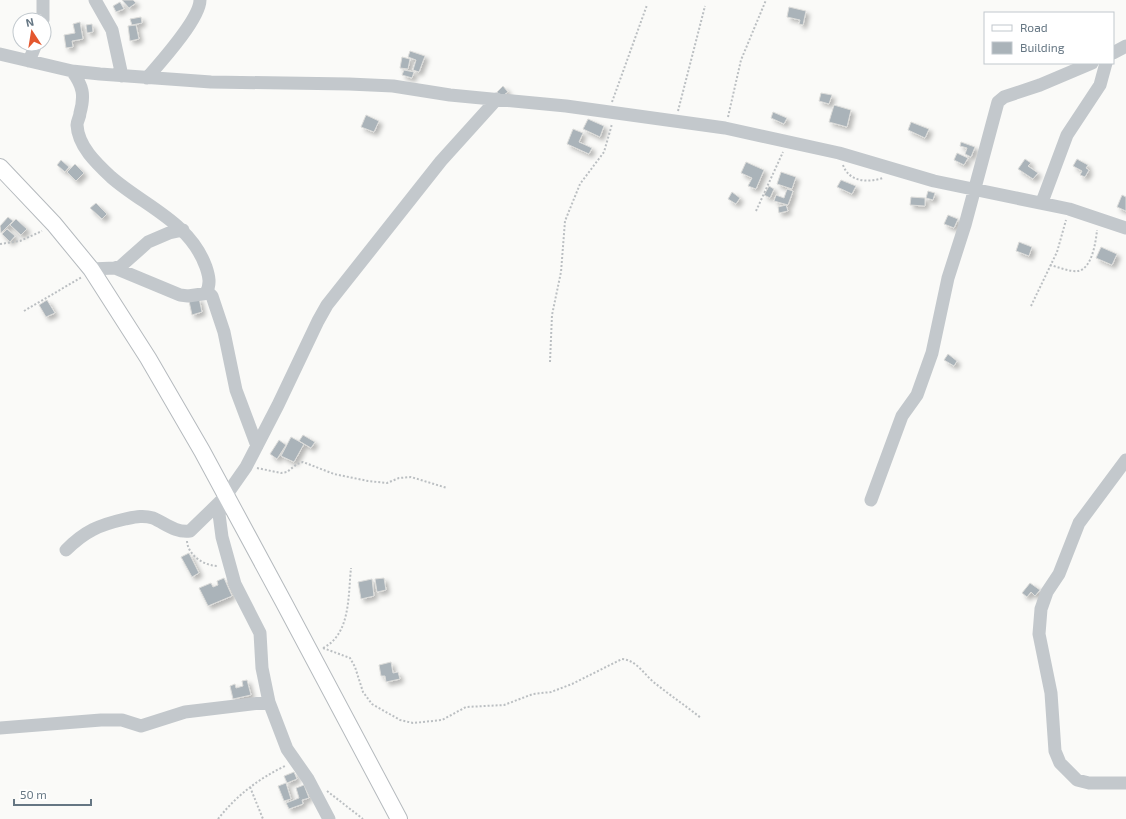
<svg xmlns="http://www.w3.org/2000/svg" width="1126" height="819" viewBox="0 0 1126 819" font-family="'Exo 2',sans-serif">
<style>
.building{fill:#aab3b9;stroke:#dcdcda;filter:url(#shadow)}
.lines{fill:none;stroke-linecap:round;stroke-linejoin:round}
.major-casing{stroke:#b5babe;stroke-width:18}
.path{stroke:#bbbfc2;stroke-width:2;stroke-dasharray:2 2;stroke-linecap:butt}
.minor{stroke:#c3c8cc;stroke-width:13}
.major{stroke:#fff;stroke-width:16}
</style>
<defs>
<filter id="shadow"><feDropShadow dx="3.5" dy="3.5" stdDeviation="2" flood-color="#0004"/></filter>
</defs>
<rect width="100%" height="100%" fill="#fafaf8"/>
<path class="building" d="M122,0H133L136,3L129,8Z
M120,2L124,9L116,12L113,6Z
M789,7L806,11L803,25L799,24L800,20L787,17Z
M141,17L142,23L132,25L130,19Z
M80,22L83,39L72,41L73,47L66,48L64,35L75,33L73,24Z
M92,24L93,32L87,33L86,25Z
M136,25L139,39L130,41L128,26Z
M410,51L425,56L419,72L413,70L416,60L408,57Z
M402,57L410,59L408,69L400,68Z
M404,70L414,72L412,78L402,75Z
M503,86L508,92L501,97L497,92Z
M821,93L832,95L829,104L819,101Z
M834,105L851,110L847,127L829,122Z
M773,112L787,118L784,124L771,118Z
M366,115L379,121L374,132L361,127Z
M588,119L604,126L600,137L583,129Z
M911,122L929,129L925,138L908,130Z
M573,129L583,133L579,142L592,148L589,154L567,144Z
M961,142L975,147L971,157L965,154L967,148L960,146Z
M957,153L968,158L964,165L954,160Z
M1025,159L1031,163L1028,166L1038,173L1033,179L1018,169Z
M1077,159L1088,165L1086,168L1089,170L1085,177L1080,175L1082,171L1073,166Z
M61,160L69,167L65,172L57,165Z
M746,162L764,170L756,189L748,186L752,178L741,173Z
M75,164L84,173L76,181L67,172Z
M781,172L796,177L792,189L777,184Z
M841,180L856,186L852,194L837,187Z
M769,186L774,189L770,198L764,195Z
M787,189L793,191L788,205L774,201L776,195L784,198Z
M928,191L935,193L933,200L926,198Z
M732,192L740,198L736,204L728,199Z
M1122,195L1126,197V211L1117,207Z
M911,197L925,198V206L910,205Z
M96,203L107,214L102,219L90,208Z
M786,205L788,211L779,213L778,207Z
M948,215L958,219L954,228L944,224Z
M8,217L13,221L1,233L0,226Z
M16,219L27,229L21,235L10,225Z
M7,229L15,236L10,242L2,234Z
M1019,242L1032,247L1029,256L1016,251Z
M1101,247L1117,254L1112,265L1096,258Z
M199,298L202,312L192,315L189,301Z
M47,300L55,313L46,317L39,305Z
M948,354L957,361L954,366L944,360Z
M303,435L315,442L311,448L299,441Z
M291,437L304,444L294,462L281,456Z
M279,440L286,445L277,459L270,454Z
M189,553L199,573L192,577L181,557Z
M224,578L232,596L208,606L199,588L211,583L213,587L218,585L217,581Z
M384,578L386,590L377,592L375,579Z
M372,579L374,596L361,599L358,582Z
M1030,583L1040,590L1035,596L1031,592L1027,597L1022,593Z
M391,662L393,673L398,672L400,679L386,682L385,676H381L379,665Z
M247,680L251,695L233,699L230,686L235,684L236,688L243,686L242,681Z
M294,772L297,779L287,783L284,776Z
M286,783L291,799L284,801L278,786Z
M304,785L309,798L302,800L303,804L289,809L286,803L299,798L296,788Z"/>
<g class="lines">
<g class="major-casing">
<path id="major" d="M0,167L54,224L91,269L148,358L202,451L283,601L399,819"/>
</g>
<path class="path" d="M612,102L647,5
M678,111L705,6
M728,117L741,60L766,0
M843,165C849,182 868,183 883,178
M756,211L783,152
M0,244L20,241L42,231
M1050,265C1058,267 1070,272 1078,271C1092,269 1096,241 1097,230
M1031,306L1057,252L1066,220
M24,311L82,277
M550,362L552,315L561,272L565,221L580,184L604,152L612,124
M257,468L281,473L287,472L297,464L303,462L334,474L368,481L387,483L399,478L411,477L447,488
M187,541C188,556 205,566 218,566
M323,648L350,658L355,667L363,692L372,704L400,720L413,723L442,720L466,707L504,705L533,694L551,692L572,684L622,659C637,660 645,676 656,684C671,696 686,706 701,718
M323,648C351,634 348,595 351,568
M250,787L263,819
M327,791L363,819
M218,819C236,796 258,779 285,766"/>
<path class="minor" d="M43,0V20
M95,0L112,30L122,76
M1113,53L1126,46
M0,54L72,71L100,74L211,82L349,84L393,86L450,95L566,106L725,128L839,153L934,181L1069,209L1126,228
M29,61L36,44
M72,71C83,86 85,95 80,113C80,117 77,121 77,125C78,146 96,163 111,177C144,206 190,222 206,267C209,276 211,284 206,293
M147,78C160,63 200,19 200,0
M1042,202L1067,135L1100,85L1106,63
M115,268L180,295L188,296L209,293L212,296L224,332L236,390L257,446
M91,269L115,268L121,266L148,242L169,233L183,230
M1126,460L1079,523L1059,574L1047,592L1041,609L1039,634L1051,693L1055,751L1060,763L1077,780L1089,783H1126
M225,499L219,514L222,537L235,584L260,633L262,668L269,702L287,749L308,779L329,819
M871,500L902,416L917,395L932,353L948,278L965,225L998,102L1004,97L1040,85L1092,63
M66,550C85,531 99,525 125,519C135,517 143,515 153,518C165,523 175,533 190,531L225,497L246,467L278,405L318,321L327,305L441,161L497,99
M0,728L101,720H122L141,726L185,712L269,702"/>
<use href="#major" class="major"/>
</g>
<rect x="984" y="12" width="130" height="52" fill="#ffffff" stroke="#c1c8cd"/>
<rect x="992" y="25" width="20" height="6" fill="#ffffff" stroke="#c1c8cd"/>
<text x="1020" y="32" font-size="12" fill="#657683">Road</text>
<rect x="992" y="42" width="20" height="12" fill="#aab3b9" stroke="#c1c8cd"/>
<text x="1020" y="52" font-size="12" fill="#657683">Building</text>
<g transform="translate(32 32) rotate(348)"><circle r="19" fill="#ffffff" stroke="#c1c8cd"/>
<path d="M0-3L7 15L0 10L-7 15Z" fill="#e4572e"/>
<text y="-6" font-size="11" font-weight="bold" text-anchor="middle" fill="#657683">N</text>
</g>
<path d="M14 799v6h77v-6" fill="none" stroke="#657683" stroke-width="2"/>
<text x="20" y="799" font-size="12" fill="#657683" stroke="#ffffff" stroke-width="3" paint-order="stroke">50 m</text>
</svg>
